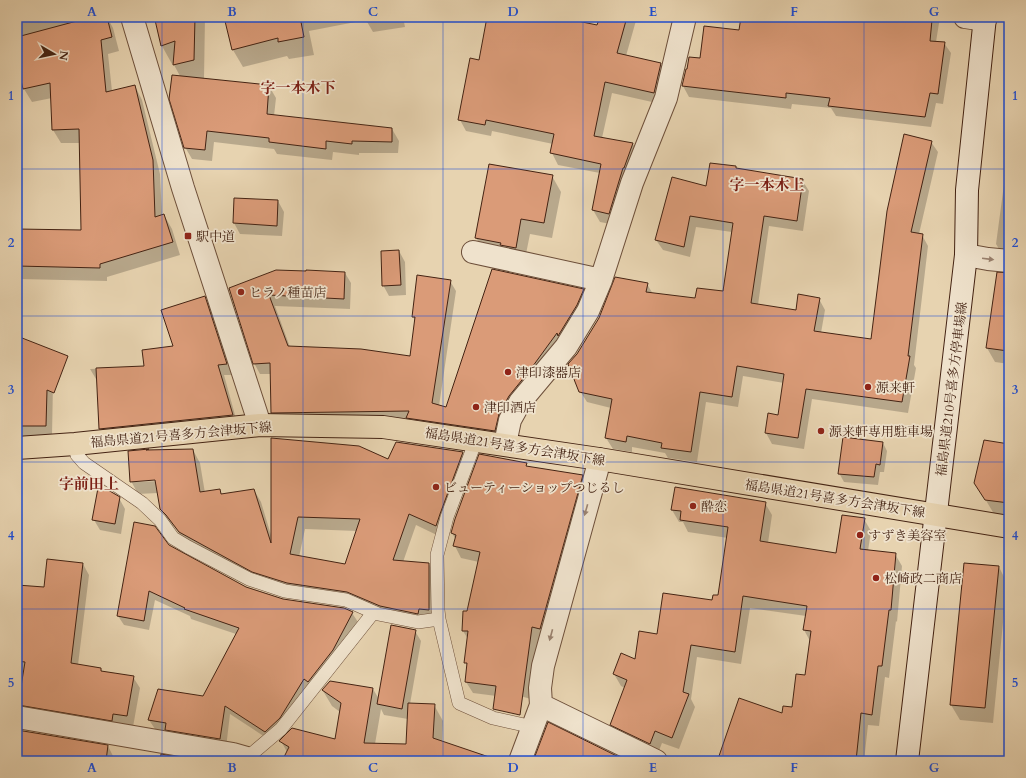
<svg xmlns="http://www.w3.org/2000/svg" width="1026" height="778" viewBox="0 0 1026 778" font-family="Cardo,'Noto Serif JP',serif">
<style>
.shadow{fill:#0003;fill-rule:evenodd}
.building{fill:#da9b78;stroke:#442313;fill-rule:evenodd}
.lines{fill:none;stroke-linecap:round;stroke-linejoin:round}
.lane-casing{stroke:#6d4f3a;stroke-width:14}
.street-casing{stroke:#6d4f3a;stroke-width:24}
.secondary-casing{stroke:#442313;stroke-width:24}
.primary-casing{stroke:#442313;stroke-width:24}
.lane{stroke:#efe2cc;stroke-width:13}
.street{stroke:#efe2cc;stroke-width:22}
.secondary{stroke:#efe2cc;stroke-width:22}
.primary{stroke:#e7d3b0;stroke-width:22}
.oneway{fill:#9a8270}
.grid{fill:none;stroke:#1d4ed8;stroke-width:1;stroke-opacity:0.55}
.poi-dot{fill:#8f2418;stroke:#efe2cc;stroke-width:1.5}
.labels{text-anchor:middle;stroke-width:3.5;stroke-linejoin:round;paint-order:stroke}
.poi-label{font-size:13px;fill:#442313;stroke:#efe2cc;text-anchor:start}
.street-label{font-size:13px;fill:#442313;stroke:#efe2cc}
.quarter-label{font-size:15px;font-weight:bold;fill:#7a1f14;stroke:#efe2cc}
.neatline{fill:none;stroke:#1d4ed8;stroke-width:1.5}
.grid-label{font-size:13px;text-anchor:middle;font-weight:bold;fill:#1d4ed8}
</style>
<rect width="100%" height="100%" fill="#e7d3b0"/>
<filter id="stains"><feTurbulence type="fractalNoise" baseFrequency=".005" numOctaves="4"/><feColorMatrix values="0 0 0 0 .2 0 0 0 0 .09 0 0 0 0 .02 0 0 0 .5 -.17"/></filter>
<radialGradient id="worn" r=".72"><stop offset=".6" stop-color="#630" stop-opacity="0"/><stop offset="1" stop-color="#630" stop-opacity=".3"/></radialGradient>
<path class="shadow" d="M17,17H78L80,21L96,17H107L113,28L119,51L108,54L112,91L135,86L142,100L160,174L162,216L164,215L172,229L180,255L107,277V281L19,279L17,276V230L82,231L80,143H61L53,130L52,98L32,102L24,89L20,70H17Z
M172,17H205L204,79L269,86L276,98L274,116L392,129L399,141L398,153H359V155L333,152L332,160L277,154L274,149L214,142L212,161L192,159L185,147L180,76L174,65V63L172,64L162,46Z
M227,17H403L405,27L373,32L366,20L309,31L314,55L289,59L287,56L243,67L233,50Z
M488,17H553L598,26L601,17H637L626,56L661,64L668,75L661,104L612,93L602,138L633,144L639,156L616,225L600,222L593,210L600,173L558,165L552,153L553,144L492,131L491,136L466,131L460,120L480,61Z
M742,17H940L936,42L944,43L951,53L943,104L936,103L931,127L836,116L831,108L792,104L791,109L689,97L683,86L701,59L740,31Z
M931,142L938,152L919,234L922,235L928,246L914,365L916,368L908,413L812,399L804,449L772,444L766,433L769,415L779,416L784,383L743,376L738,407L706,402L697,462L668,458L665,453L632,447V452L613,449L606,438L611,408L587,402L580,391L647,284L653,294L696,300L723,292L732,232L696,227L690,257L663,250L656,240L707,187L736,167L737,170L802,180L809,191L803,231L769,226L758,305L797,311L819,299L825,310L821,333L872,340Z
M1009,143V256L1002,254L996,244L1005,177L1004,174Z
M552,176L561,192L552,238L530,234L524,264L485,253L476,238Z
M235,199L278,201L284,212L282,236L240,234L234,223Z
M399,251L405,262L406,295L389,296L383,285Z
M345,273L351,283L350,309L275,306L290,347L410,357L416,322L413,317L450,281L456,291L439,406L446,408L583,290L589,301L501,441L278,423L272,412V374H260L254,363L230,288Z
M1009,274V364L995,362L987,348Z
M205,297L211,308L232,375H224L238,426L106,439L100,429L111,386L96,379L90,369L145,367L174,347Z
M17,366L53,384L52,436H21L17,429Z
M272,439L388,461L462,452L470,465L443,538L416,525L403,562L429,564L436,577V622L355,604L295,595L187,544L175,528L168,522L161,509L158,493L138,494L131,481L193,450L200,463L205,493L220,490L222,495L254,490L261,502L271,535ZM160,479V481L136,482V480ZM305,529L357,531L345,565L299,557Z
M883,443L887,451L884,472H880L878,485L844,482L839,473Z
M1009,445V516L994,514L984,497Z
M526,464L528,468L582,476L589,487L547,640L539,639L531,699L520,696L519,699L473,693L466,682L468,667L465,662L468,639L463,631L468,612L479,562L461,558L455,546L456,540L452,533Z
M119,498L125,509L121,534L100,530L94,520Z
M765,503L772,515L768,543L837,554L864,519L871,531L868,551L895,554L902,566L897,622L896,621L889,678L885,677L879,726L868,725L864,761H723L720,756L793,708L806,676L810,641L804,630L806,616L750,608L741,664L697,657L691,699L695,707L679,749L662,743L657,756L618,737L611,725L625,688L621,686L614,674L636,660L658,635L719,597L728,538L688,532L683,522H679L672,510Z
M168,546L246,587L282,600L352,613L358,622L271,741L230,714L226,748L171,739L167,731L155,729L149,720L203,697L236,634L191,619L190,616L155,600L149,630L124,625L118,616Z
M83,564L89,575L78,665L101,669L103,673L133,677L140,688L133,727L17,718V586L45,588Z
M999,567L1007,583L993,723L960,720L951,705Z
M415,631L421,641L410,704L434,705L443,721L442,742L475,761H283L287,752L281,741L336,740L340,712L332,706L323,691L373,689L379,699ZM381,709L384,715L408,719L407,745L375,744Z
M548,724L625,761H534Z
M17,731L108,746L113,756L148,761H17Z"/>
<path class="building" d="M92,17H107L112,37L101,40L106,92L135,85L153,160L155,217L164,214L173,242L100,264V268L17,266V229L81,230L79,129L52,130L50,83L23,89L17,63V37Z
M168,17H195L194,60L173,65L175,41L161,46L155,20Z
M224,17H300L304,37L278,42V38L232,50Z
M487,17H558L597,25L600,17H627L617,53L661,63L654,93L605,82L594,136L633,143L624,168H623L609,214L592,210L601,164L550,153L554,134L486,120L485,125L458,120L470,58L479,60Z
M741,17H909L932,20L930,41L945,42L938,94L930,93L925,117L828,106L830,98L786,93V98L682,86L686,69H687L689,57L700,58L704,26L739,30Z
M172,75L269,85L267,114L392,128V142L352,141V144L326,141V149L269,142V138L207,131L205,150L184,148L169,99Z
M904,134L932,141L911,232L923,234L908,356H910L902,402L806,389L798,438L765,433L768,413L778,415L784,374L737,366L732,397L700,392L691,452L661,448L662,443L627,436L626,442L605,438L612,399L579,392L568,364L577,354L599,318L615,277L648,283L646,292L695,298L697,288L723,291L733,223L690,216L684,247L655,240L672,177L706,186L710,163L736,166V168L803,179L797,221L764,216L751,303L796,310L798,294L820,298L814,331L871,339L887,211Z
M489,164L553,175L544,223L521,219L516,248L500,245L501,243L475,238Z
M234,198L278,200L277,226L233,223Z
M399,250L401,285L382,286L381,251Z
M492,269L584,289L577,305L558,336L557,333L530,370L509,396L499,414L495,431L406,418L409,411L271,413L270,363L253,364L229,288L276,270L306,271V270L345,272L344,299L269,295L288,346L361,349L410,356L415,317H412L417,275L451,280L432,403L446,407Z
M997,272L1009,273V339L1008,351L986,348Z
M205,296L227,364L218,365L233,415L99,429L96,368L144,366L142,350L173,346L161,310Z
M17,336L68,356L54,393L47,390L46,426H17Z
M843,437L883,442L880,465L876,464L874,477L838,474Z
M271,438L359,446L388,459L396,442L463,452L440,514L436,526L409,514L393,560L429,563V610L419,609L418,614L380,606L347,592L287,583L252,572L179,532L166,515L160,509L155,480L130,482L128,451L149,449L146,450L193,449L200,492L220,489L221,494L254,489L271,543ZM298,517L360,519L345,564L290,554Z
M984,440L1009,444V503L985,500L974,483Z
M479,454L527,463L526,466L583,475L540,629L532,627L520,715L493,709L496,686L465,682L467,663H464L468,631H462L463,611H467L480,552L453,546L456,535L451,533L455,519Z
M675,487L766,502L760,541L836,553L842,515L865,518L860,549L896,553L891,610H889L882,666H878L872,715L861,713L856,761L828,759V761H734L719,756L739,698L782,713L783,706L792,707L796,674L805,675L811,631L803,630L807,606L743,596L735,652L691,645L683,692L689,694L672,738L655,731L650,744L610,725L627,680L613,674L621,653L635,659L639,631L657,634L663,593L712,600L713,595H718L728,527L680,520L681,511L671,510Z
M98,488L108,490L120,497L115,524L92,520Z
M134,522L155,526L169,545L246,587L283,599L344,608L353,612L333,650L308,682L304,679L280,718L265,732L225,706L220,739L165,730L166,723L148,720L158,689L203,696L239,628L184,609L185,608L149,591L144,621L117,616Z
M47,559L83,563L71,663L101,668V671L134,676L127,716L113,714L112,721L18,705L25,662L17,661V585L44,587Z
M964,563L999,566L985,708L950,705Z
M391,625L416,630L402,709L377,704Z
M330,681L373,688L364,743L406,744L408,703L435,704L433,738L492,758L491,761H282L289,747L279,741L292,728L335,739L341,703L322,690Z
M548,722L627,761H546L535,756Z
M17,730L108,745L106,761H17Z
M161,754L185,758L184,761H160Z"/>
<g class="lines">
<g class="lane-casing">
<path id="lane" d="M476,440L447,517L437,555L438,610L439,619L459,703L493,718L533,727
M75,444L77,455L84,463L142,503L160,520L173,538L188,547L249,579L285,591L346,600L378,614L418,622L439,619
M247,758L281,729L373,613"/>
</g>
<g class="street-casing">
<path id="street" d="M132,17L183,188L260,425
M965,17L985,20
M473,252L601,280
M966,255L988,259L1009,261
M505,444L510,420L520,402L566,347L588,311L601,280L632,183L666,98L685,17
M541,705L656,761
M17,717L233,754L247,758V761
M520,761L541,705L540,688L543,666L597,470L599,459"/>
</g>
<g class="secondary-casing">
<path id="secondary" d="M907,761L966,255L967,190L985,17"/>
</g>
<g class="primary-casing">
<path id="primary" d="M17,448L75,444L260,425L383,427L599,459L1009,527"/>
</g>
<use href="#lane" class="lane"/>
<use href="#street" class="street"/>
<use href="#secondary" class="secondary"/>
<use href="#primary" class="primary"/>
</g>
<defs><path id="oneway-solid" d="M-6-.8H1V-3.2L6.5 0L1 3.2V.8H-6Z"/></defs>
<g class="oneway">
<use href="#oneway-solid" transform="translate(988 259) rotate(7)"/>
<use href="#oneway-solid" transform="translate(586 510) rotate(106)"/>
<use href="#oneway-solid" transform="translate(551 635) rotate(105)"/>
</g>
<path class="grid" d="M162,17V761M303,17V761M443,17V761M583,17V761M723,17V761M864,17V761M17,169H1009M17,316H1009M17,462H1009M17,609H1009"/>
<g class="poi-dot">
<rect x="184" y="232" width="8" height="8" rx="2"/>
<circle cx="241" cy="292" r="4"/>
<circle cx="508" cy="372" r="4"/>
<circle cx="868" cy="387" r="4"/>
<circle cx="476" cy="407" r="4"/>
<circle cx="821" cy="431" r="4"/>
<circle cx="436" cy="487" r="4"/>
<circle cx="693" cy="506" r="4"/>
<circle cx="860" cy="535" r="4"/>
<circle cx="876" cy="578" r="4"/>
</g>
<g class="labels">
<g class="poi-label">
<text x="196" y="241">駅中道</text>
<text x="249" y="297">ヒラノ種苗店</text>
<text x="516" y="377">津印漆器店</text>
<text x="876" y="392">源来軒</text>
<text x="484" y="412">津印酒店</text>
<text x="829" y="436">源来軒専用駐車場</text>
<text x="444" y="492">ビューティーショップつじるし</text>
<text x="701" y="511">酔恋</text>
<text x="868" y="540">すずき美容室</text>
<text x="884" y="583">松崎政二商店</text>
</g>
<g class="street-label">
<text transform="translate(951 389) rotate(-83)" y="5">福島県道210号喜多方停車場線</text>
<text transform="translate(181 434) rotate(-5)" y="5">福島県道21号喜多方会津坂下線</text>
<text transform="translate(515 446) rotate(9)" y="5">福島県道21号喜多方会津坂下線</text>
<text transform="translate(835 498) rotate(9)" y="5">福島県道21号喜多方会津坂下線</text>
</g>
<g class="quarter-label">
<text x="298" y="93">字一本木下</text>
<text x="767" y="190">字一本木上</text>
<text x="89" y="489">字前田上</text>
</g>
</g>
<rect width="1026" height="778" fill="none" stroke="#e7d3b0" stroke-width="44"/>
<g transform="translate(54 54) rotate(99)" stroke="#efe2cc" stroke-width="3" paint-order="stroke">
<path d="M0-3L7 15L0 10L-7 15Z" fill="#442313"/>
<text y="-6" font-size="11" font-weight="bold" text-anchor="middle" fill="#442313">N</text>
</g>
<rect x="22" y="22" width="982" height="734" class="neatline"/>
<g class="grid-label">
<text x="92" y="16">A</text>
<text x="232" y="16">B</text>
<text x="373" y="16">C</text>
<text x="513" y="16">D</text>
<text x="653" y="16">E</text>
<text x="794" y="16">F</text>
<text x="934" y="16">G</text>
<text x="11" y="100">1</text>
<text x="1015" y="100">1</text>
<text x="11" y="247">2</text>
<text x="1015" y="247">2</text>
<text x="11" y="394">3</text>
<text x="1015" y="394">3</text>
<text x="11" y="540">4</text>
<text x="1015" y="540">4</text>
<text x="11" y="687">5</text>
<text x="1015" y="687">5</text>
<text x="92" y="772">A</text>
<text x="232" y="772">B</text>
<text x="373" y="772">C</text>
<text x="513" y="772">D</text>
<text x="653" y="772">E</text>
<text x="794" y="772">F</text>
<text x="934" y="772">G</text>
</g>
<rect width="100%" height="100%" filter="url(#stains)"/>
<rect width="100%" height="100%" fill="url(#worn)"/>
</svg>
